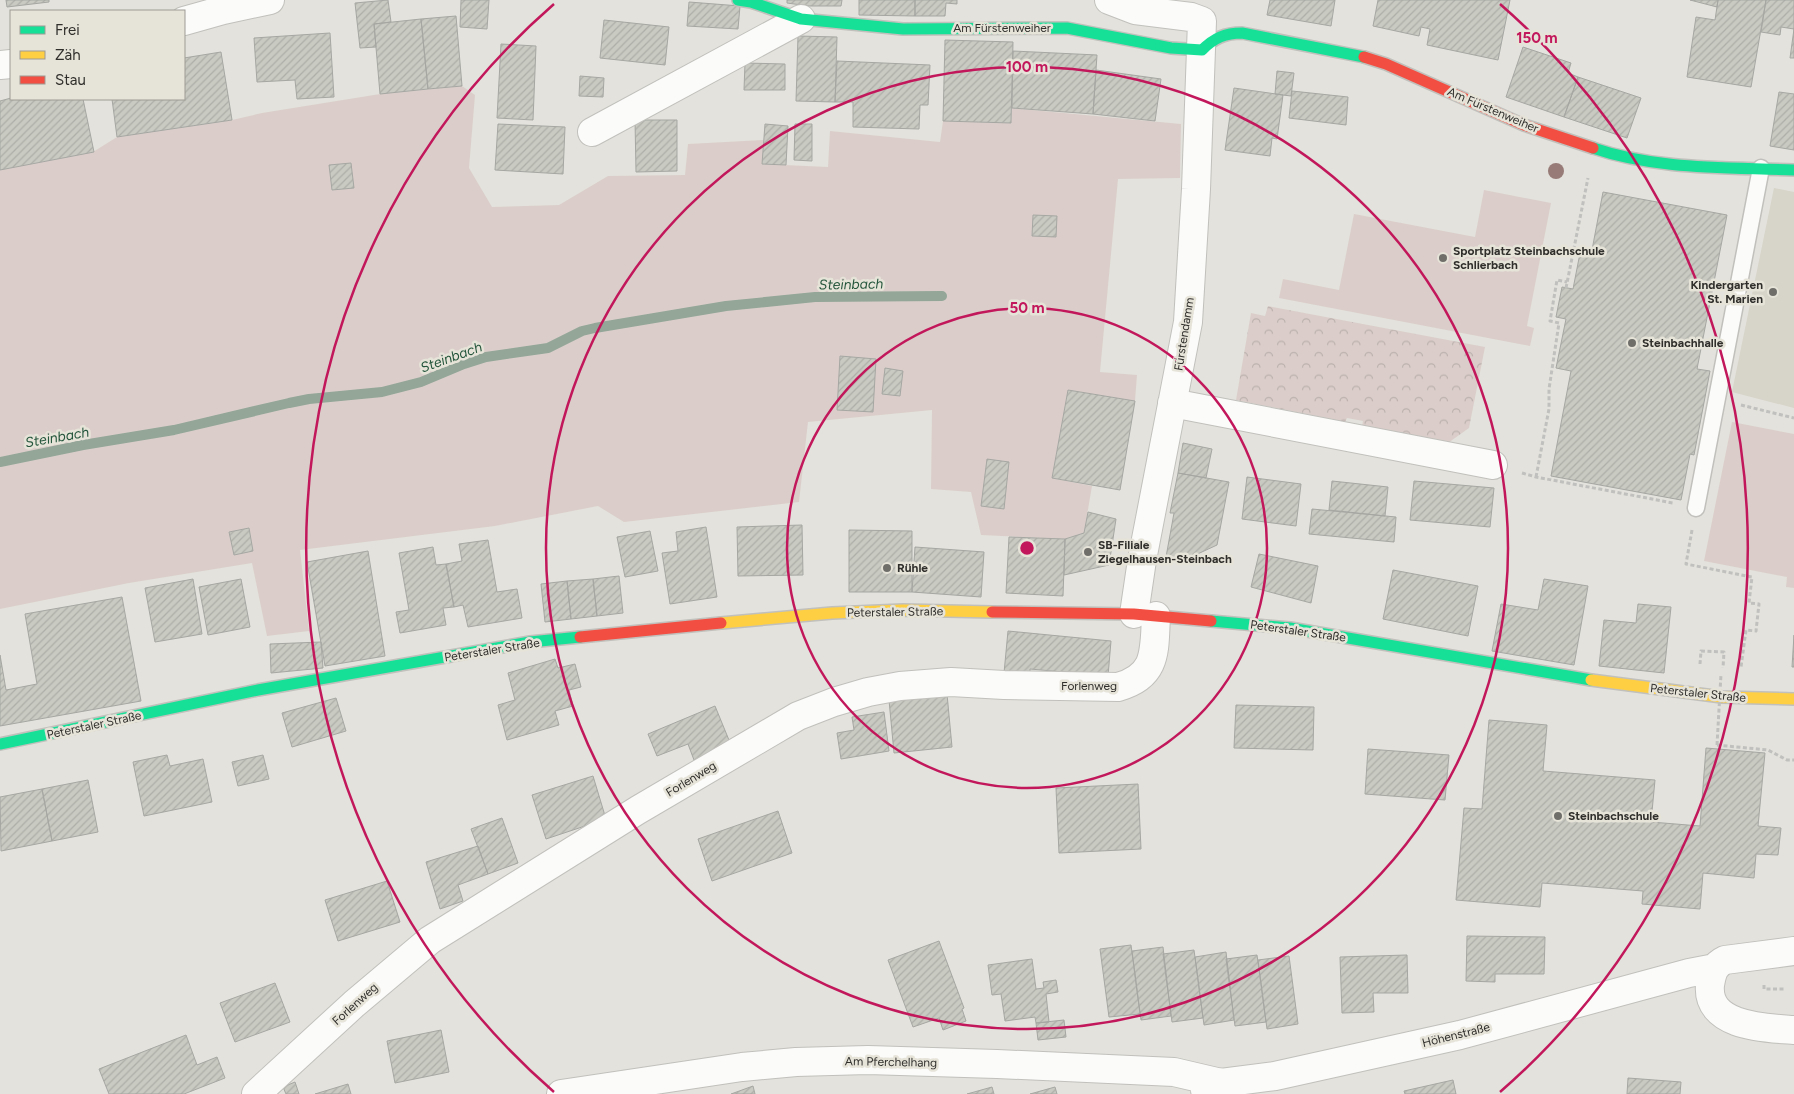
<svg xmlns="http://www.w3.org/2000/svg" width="1794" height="1094" viewBox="0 0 1794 1094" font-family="Figtree,sans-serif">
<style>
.built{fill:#d7d4c9}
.green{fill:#dbceca}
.forest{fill:url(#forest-crowns)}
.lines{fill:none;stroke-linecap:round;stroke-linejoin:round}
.stream{stroke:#93a698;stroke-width:10}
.building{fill:url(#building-hatch);stroke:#a6a7a3}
.lane-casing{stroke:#c1c0bc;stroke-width:19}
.street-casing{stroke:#c1c0bc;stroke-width:30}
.fast-casing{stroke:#c1c0bc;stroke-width:14}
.slow-casing{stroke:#c1c0bc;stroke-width:14}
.jam-casing{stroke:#c1c0bc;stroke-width:14}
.path{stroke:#c0c0be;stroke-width:3;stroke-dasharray:4 2.5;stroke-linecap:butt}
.lane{stroke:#fbfbfa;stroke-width:16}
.street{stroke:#fbfbfa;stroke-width:28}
.fast{stroke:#16e098;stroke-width:11}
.slow{stroke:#ffcf43;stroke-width:11}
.jam{stroke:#f24e42;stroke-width:11}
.path-bridge{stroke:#c0c0be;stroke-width:3;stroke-dasharray:4 2.5;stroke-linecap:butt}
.tree{fill:#977b77}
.ring{fill:none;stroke:#c2185b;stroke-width:2.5}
.poi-dot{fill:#6f6e69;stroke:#e6e3d9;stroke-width:2}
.labels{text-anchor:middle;stroke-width:5;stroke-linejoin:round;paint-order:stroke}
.street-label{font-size:12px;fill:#302f2b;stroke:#e6e3d9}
.poi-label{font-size:12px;font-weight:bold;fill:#302f2b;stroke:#e6e3d9;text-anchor:start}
.water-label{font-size:14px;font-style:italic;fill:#24563b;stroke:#e6e3d9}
.centre{fill:#c2185b;stroke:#e6e3d9;stroke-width:2.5}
.ring-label{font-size:15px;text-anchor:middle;font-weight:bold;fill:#c2185b;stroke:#e6e3d9;stroke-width:5;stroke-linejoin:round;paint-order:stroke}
</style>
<defs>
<pattern id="forest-crowns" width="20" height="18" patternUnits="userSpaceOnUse" patternTransform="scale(1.25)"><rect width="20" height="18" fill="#dbceca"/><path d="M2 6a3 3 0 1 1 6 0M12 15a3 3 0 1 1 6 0" fill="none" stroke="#bcb1ae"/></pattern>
<pattern id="building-hatch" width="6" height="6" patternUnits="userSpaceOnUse" patternTransform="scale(1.25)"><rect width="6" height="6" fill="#c9cac2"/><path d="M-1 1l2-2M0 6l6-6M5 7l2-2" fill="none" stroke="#adaea7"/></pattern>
</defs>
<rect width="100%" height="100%" fill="#e3e2dc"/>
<path class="built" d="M1774,188L1794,192V408L1732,392Z"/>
<path class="green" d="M462,86L475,95L469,168L492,207L559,205L608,176L685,175L688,144L763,140V164L828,167L830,131L940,142L943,121L1011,123L1012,108L1181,124L1180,178L1118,179L1100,372L1137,375L1135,401L1068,390L1052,478L1092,486L1084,533L1065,539L981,535L971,492L931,489L932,410L808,422L799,502L624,522L598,506L495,526L300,550L309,631L267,636L252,563L129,583L0,609V170L93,152L117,137L232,120L262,113L380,94Z
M1484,190L1551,203L1527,326L1534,328L1530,346L1279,298L1283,279L1339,290L1354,214L1475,237Z
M1732,422L1794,434V588L1786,587L1787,577L1704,561Z"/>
<path class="forest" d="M1268,306L1485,347L1469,428L1448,443L1362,426L1363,421L1347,418L1345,422L1236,400L1251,313L1265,316Z"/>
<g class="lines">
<path class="stream" d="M0,462L83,445L174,430L289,403L309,399L382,392L421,382L464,364L486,357L548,348L582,331L595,328L726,306L815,297L942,296"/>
</g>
<path class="building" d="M6,0H49V2L7,7Z
M388,0L391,22L374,24L376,47L360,48L355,3Z
M461,0H489L487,29L460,27Z
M787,0H842L841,6H809L787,3Z
M859,0H915V16L859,15Z
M915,0H957V4L946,3L945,16H915Z
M1270,0H1335L1331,26L1267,15Z
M1378,0H1510L1498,60L1427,45L1430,29L1421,27L1419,36L1373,26Z
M1690,0H1718L1717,7Z
M1718,0H1766L1751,87L1687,77L1696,17L1715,20Z
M1766,0H1794V29L1781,27L1780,35L1761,32Z
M689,2L740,6L738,29L687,26Z
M456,16L462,86L428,89L421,19Z
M421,19L428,89L380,94L374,24Z
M604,20L669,27L665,65L600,58Z
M1794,29V58H1790Z
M330,33L334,97L297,99L295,80L257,82L254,38Z
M798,36L837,37L835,102L796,101Z
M945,40L1013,42L1011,123L943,121Z
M501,44L536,46L533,120L497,118Z
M1523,47L1571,63L1568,73L1578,77L1564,117L1506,97Z
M1013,51L1097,55L1093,114L1012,108Z
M221,52L232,120L117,137L112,99H184V58Z
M837,61L930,65L928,105H920L919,129L853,127V102H835Z
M745,63L785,64V90H744Z
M1096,70L1161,79L1155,121L1093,114Z
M1277,71L1294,73L1291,96L1275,94Z
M580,76L604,78L603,97L579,96Z
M1578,77L1641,98L1627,138L1564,117Z
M1234,88L1283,95L1277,139L1272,138L1270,156L1225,150Z
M1292,91L1348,97L1346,125L1289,118Z
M1779,92L1794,94V150L1770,146Z
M11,98L83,99L94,152L0,170V101Z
M635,120H677V171L636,172Z
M498,124L565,127L563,174L495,170Z
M765,124L788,126L786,165L762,164Z
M795,124H812V161L794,160Z
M351,163L354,188L332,190L329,165Z
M1603,192L1727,215L1697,369L1710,371L1694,455L1690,454L1681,500L1551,476L1571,371L1556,368L1566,319L1556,317L1562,287L1573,289L1581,248L1592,250Z
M1033,215L1057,216L1056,237L1032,236Z
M840,356L876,359L873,412L837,410Z
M885,368L903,371L900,396L882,394Z
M1068,390L1135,401L1120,490L1052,478Z
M1183,443L1212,449L1206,478L1178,473Z
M987,459L1009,462L1004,509L981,506Z
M1178,473L1229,482L1217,545L1178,563L1166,557L1174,513H1170Z
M1247,477L1301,484L1296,526L1242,519Z
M1332,481L1388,487L1385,516L1329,510Z
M1414,481L1494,488L1490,527L1410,520Z
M1312,509L1396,517L1394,542L1309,534Z
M1088,512L1116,519L1109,565L1064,575L1065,539L1084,533Z
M802,525L803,575L738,576L737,527Z
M706,527L717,597L670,604L662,553L678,551L676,532Z
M249,528L253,551L234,555L229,532Z
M849,530L912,531V592H849Z
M650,531L658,571L625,577L617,537Z
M1009,537L1065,539L1063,596L1006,593Z
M488,540L497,592L517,589L522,618L468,627L463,605L454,607L446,564L462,561L459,544Z
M433,547L436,565L446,564L454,607L443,608L446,625L400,633L396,612L409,610L399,553Z
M915,547L984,552L981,597L912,592Z
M368,551L385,656L325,666L307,562Z
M1259,554L1318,566L1311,603L1251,587Z
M1393,570L1478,586L1468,636L1383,619Z
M619,576L623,613L597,616L593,579Z
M193,579L202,634L155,642L145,588Z
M241,579L250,627L208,635L199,587Z
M593,579L597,616L571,619L567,581Z
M1544,579L1588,586L1574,665L1492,651L1501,604L1538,610Z
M567,581L571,619L545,622L541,584Z
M122,597L141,701L0,726V655L6,690L37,684L25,614Z
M1638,604L1671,607L1664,673L1599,666L1604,620L1636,623Z
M1008,631L1111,641L1108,676L1030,669V676L1004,673Z
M1794,635V667H1792Z
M321,642L323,668L271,673L270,644Z
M555,659L558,668L575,664L581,687L569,690L573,706L555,711L559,725L507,740L498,705L515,700L508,673Z
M947,694L952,747L894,753L889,700Z
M336,698L346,731L292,747L282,713Z
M1236,705L1314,707L1313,750L1234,748Z
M715,706L731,745L694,760L688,744L657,756L648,734Z
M884,712L889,751L841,759L837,733L854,730L852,717Z
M1489,720L1547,725L1543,771L1655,780L1651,822L1700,826L1706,748L1765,753L1758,826L1781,828L1778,855L1756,854L1754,878L1703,873L1700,909L1642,904L1643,891L1542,883L1540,907L1456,900L1464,808L1482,809Z
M1368,749L1449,755L1445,800L1365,794Z
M167,755L170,766L203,759L212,802L144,816L133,762Z
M263,755L269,779L238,786L232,762Z
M593,776L606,819L546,839L532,795Z
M88,780L98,832L52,841L42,789Z
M1138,784L1141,849L1059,853L1056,788Z
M42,789L52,841L1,851L0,797Z
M778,811L792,853L712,881L698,839Z
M502,818L518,863L488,874L471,829Z
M478,846L488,874L458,885L463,901L440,909L426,862Z
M387,881L400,922L338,941L325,900Z
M1467,936L1545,937L1544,974H1495V982L1466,981Z
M939,941L964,1008L962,1009L966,1021L943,1030L939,1018L913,1027L888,960Z
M1131,945L1140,1014L1109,1017L1100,949Z
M1163,947L1171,1016L1141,1020L1132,951Z
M1194,950L1203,1018L1172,1022L1163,954Z
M1226,952L1234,1020L1204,1025L1195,957Z
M1257,955L1266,1022L1235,1026L1226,959Z
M1407,955L1408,993H1373L1374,1012L1342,1013L1340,957Z
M1289,956L1298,1024L1267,1029L1258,960Z
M1032,959L1036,989L1044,988L1043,982L1056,980L1058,992L1046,994L1049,1022L1036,1023L1035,1017L1005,1021L1001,994L992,995L988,965Z
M275,983L290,1022L235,1042L220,1003Z
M1064,1020L1066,1037L1038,1040L1036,1023Z
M441,1030L449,1072L395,1083L387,1041Z
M186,1035L197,1065L217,1057L225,1078L184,1094H109L99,1069Z
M1628,1078L1681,1082L1680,1094H1627Z
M1453,1080L1456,1094H1405L1404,1091Z
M295,1082L299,1094H286L283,1087Z
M348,1084L351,1094H315Z
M753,1086L755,1094H731Z
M992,1087L994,1094H967Z
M1055,1087L1057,1094H1030Z"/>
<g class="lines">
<g class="lane-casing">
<path id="lane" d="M1696,508L1761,168"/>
</g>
<g class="street-casing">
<path id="street" d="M1109,0L1135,10L1191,17L1202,21L1196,189L1188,322L1142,560L1134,614
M184,21L223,10L270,0
M0,65L11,64
M592,132L801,19
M1172,403L1493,465
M1794,951L1725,960C1714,965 1712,973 1710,985C1706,1027 1766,1028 1794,1030
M1205,1090L1221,1083L1275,1076L1460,1035L1689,973L1715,968
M256,1094L354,1004L430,940L638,810L798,716L834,702L868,692L900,686L951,682L1004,685L1118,687C1158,676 1154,650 1156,616
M561,1094L742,1067L796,1062L868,1060L997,1064L1174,1072L1221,1083"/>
</g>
<g class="fast-casing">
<path id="fast" d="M738,0L751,2L801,19L903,29L1067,28L1171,48L1202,50C1214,38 1225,33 1242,33L1364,57
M1593,148C1657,170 1727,167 1794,170
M1211,621L1290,628L1591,680
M0,744L258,690L530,642L580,637"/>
</g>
<g class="slow-casing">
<path id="slow" d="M721,623L832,613L903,610L992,612
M1591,680L1722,697L1794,699"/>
</g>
<g class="jam-casing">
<path id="jam" d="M1364,57L1386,64L1524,125L1593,148
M992,612L1134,614L1211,621
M580,637L721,623"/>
</g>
<path class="path" d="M1566,288L1588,178
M1741,405L1794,418
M1522,473L1536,477L1673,503
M1536,477L1549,409V389L1559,323L1550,321L1557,280L1567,282
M1692,530L1686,564L1752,577L1749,603L1759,604L1756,631L1746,630L1741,667
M1700,664L1701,651L1724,652L1723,668
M1717,745L1768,750L1787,760H1794
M1764,985V989H1785"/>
<use href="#lane" class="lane"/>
<use href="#street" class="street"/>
<use href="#fast" class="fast"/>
<use href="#slow" class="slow"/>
<use href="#jam" class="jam"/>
<path class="path-bridge" d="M1717,745L1721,674"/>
</g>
<circle class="tree" cx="1556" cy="171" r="8"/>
<g class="ring">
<circle cx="1027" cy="548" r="240"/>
<circle cx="1027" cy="548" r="481"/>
<path d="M554 1092A721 721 0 0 1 554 4M1500 4A721 721 0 0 1 1500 1092"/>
</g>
<g class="poi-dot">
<circle cx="1443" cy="258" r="5"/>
<circle cx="1773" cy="292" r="5"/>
<circle cx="1632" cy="343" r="5"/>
<circle cx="1088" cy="552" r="5"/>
<circle cx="887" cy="568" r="5"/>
<circle cx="1558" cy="816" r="5"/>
</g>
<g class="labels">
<g class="street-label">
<text x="1002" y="32">Am Fürstenweiher</text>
<text transform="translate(1493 110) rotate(23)" y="4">Am Fürstenweiher</text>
<text transform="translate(1184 334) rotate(-81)" y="4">Fürstendamm</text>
<text transform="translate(895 612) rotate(-1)" y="4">Peterstaler Straße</text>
<text transform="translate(1298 631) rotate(8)" y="4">Peterstaler Straße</text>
<text transform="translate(492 650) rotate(-9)" y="4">Peterstaler Straße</text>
<text x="1089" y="690">Forlenweg</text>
<text transform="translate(1698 693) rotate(6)" y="4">Peterstaler Straße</text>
<text transform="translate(94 725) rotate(-12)" y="4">Peterstaler Straße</text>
<text transform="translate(691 779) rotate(-31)" y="4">Forlenweg</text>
<text transform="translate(355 1004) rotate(-42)" y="4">Forlenweg</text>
<text transform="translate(1456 1035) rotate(-14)" y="4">Höhenstraße</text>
<text transform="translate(891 1062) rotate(1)" y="4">Am Pferchelhang</text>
</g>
<g class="poi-label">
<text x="1453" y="255">Sportplatz Steinbachschule<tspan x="1453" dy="14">Schlierbach</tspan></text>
<text x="1763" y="289" text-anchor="end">Kindergarten<tspan x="1763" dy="14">St. Marien</tspan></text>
<text x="1642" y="347">Steinbachhalle</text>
<text x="1098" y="549">SB-Filiale<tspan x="1098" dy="14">Ziegelhausen-Steinbach</tspan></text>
<text x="897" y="572">Rühle</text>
<text x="1568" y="820">Steinbachschule</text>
</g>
<g class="water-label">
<text transform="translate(851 284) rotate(-1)" y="5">Steinbach</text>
<text transform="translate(451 357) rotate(-20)" y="5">Steinbach</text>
<text transform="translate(57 437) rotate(-10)" y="5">Steinbach</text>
</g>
</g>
<circle cx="1027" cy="548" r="8" class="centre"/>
<g class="ring-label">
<text x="1537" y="43">150 m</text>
<text x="1027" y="72">100 m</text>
<text x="1027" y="313">50 m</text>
</g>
<rect x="10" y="10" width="175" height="90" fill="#e6e3d9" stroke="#9d9b93"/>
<rect x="20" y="26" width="25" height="8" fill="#16e098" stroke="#9d9b93"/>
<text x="55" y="35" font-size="15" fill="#302f2b">Frei</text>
<rect x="20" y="51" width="25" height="8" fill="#ffcf43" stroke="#9d9b93"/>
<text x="55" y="60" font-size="15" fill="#302f2b">Zäh</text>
<rect x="20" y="76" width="25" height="8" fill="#f24e42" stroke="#9d9b93"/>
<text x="55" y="85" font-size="15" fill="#302f2b">Stau</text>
</svg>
